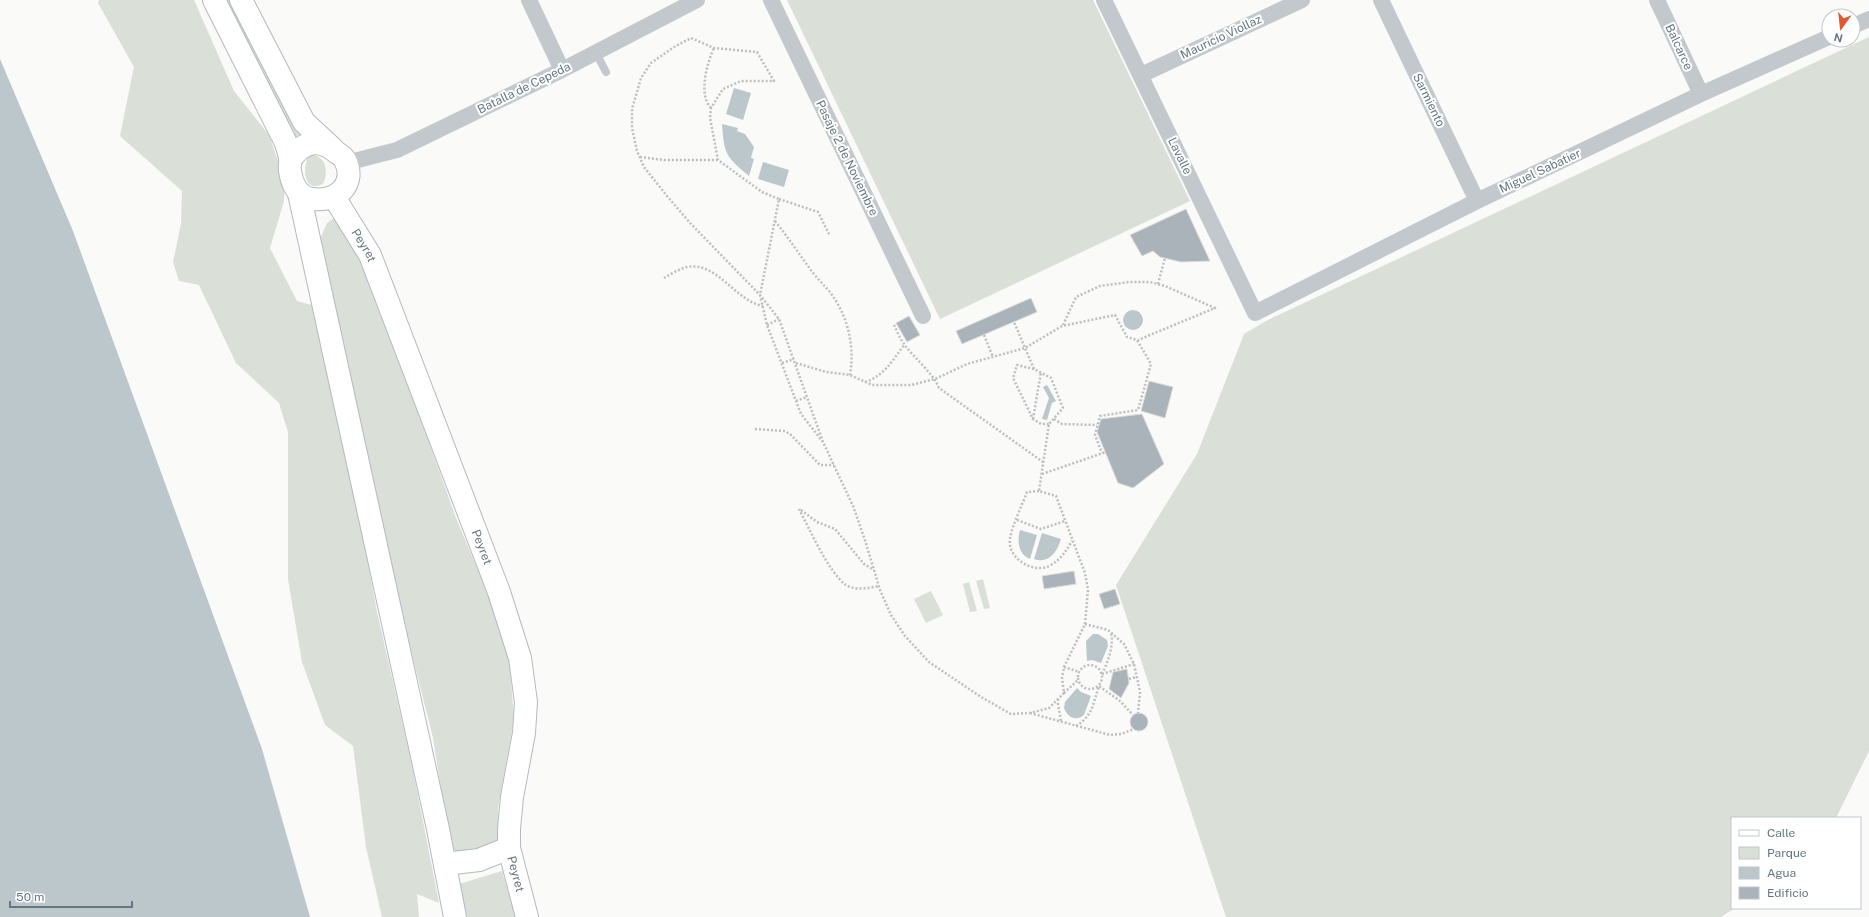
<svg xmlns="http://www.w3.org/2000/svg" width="1869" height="917" viewBox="0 0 1869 917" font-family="'Public Sans',sans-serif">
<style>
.green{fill:#dadfd7}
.water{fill:#bbc7cb}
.building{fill:#aab3b9;stroke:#dcdcda}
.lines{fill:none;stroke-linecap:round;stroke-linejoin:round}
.secondary-casing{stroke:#b3babf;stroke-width:24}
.path{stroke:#bbbfc2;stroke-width:2.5;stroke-dasharray:2 2;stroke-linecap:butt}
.lane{stroke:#c3c8cc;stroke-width:8}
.street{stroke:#c3c8cc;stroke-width:16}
.secondary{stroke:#fff;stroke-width:22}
.labels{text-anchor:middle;stroke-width:4;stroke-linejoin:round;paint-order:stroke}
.street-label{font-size:12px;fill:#657683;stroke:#fff}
</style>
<rect width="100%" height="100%" fill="#fafaf8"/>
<path class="green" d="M99,0H194L234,91L269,135L285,181L284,201L270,248L297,301L315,306L345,439L377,612L412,765L439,903L417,894L419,917H382L366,847L353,746L325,725L302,662L288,579V432L279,403L236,363L199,285L179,281L173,262L181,224L182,191L120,136L134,67L98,3Z
M222,0H233L302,134L294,138Z
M787,0H1093L1190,201L940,319Z
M1869,37V751L1836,818H1732V908H1735L1721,917H1226L1116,585L1197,454L1244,334L1266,321Z
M309,155C326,154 329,171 323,184C303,193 302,168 309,155Z
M334,218L355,242L395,347L456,518L496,613L510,667L514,720L498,808L499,841L495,849L455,853L450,846L433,738L397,594L317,246L327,223Z
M983,579L990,608L984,609L976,581Z
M969,582L977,611L970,612L963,584Z
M931,591L943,615L926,623L914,599Z
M502,871L516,917H467L459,884Z"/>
<path class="water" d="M0,59L73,231L262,749L310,917H0Z
M734,88L751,93L743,120L726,114Z
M722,124L738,128L737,131L745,134L754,147L751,158L754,159L749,176C726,157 724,154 722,124Z
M763,162L789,170L784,187L758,179Z
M1123 320a10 10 0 1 1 20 0a10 10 0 1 1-20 0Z
M1047,385L1056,401L1052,403L1047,420L1042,419L1049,398L1043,387Z
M1020,530L1037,535L1030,559C1018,554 1017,540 1020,530Z
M1042,533L1061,539C1057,552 1049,564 1034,559Z
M1093,634H1098L1107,640L1108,646L1101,663L1092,660L1087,661L1086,641Z
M1077,688L1081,692L1091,696L1084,715C1075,722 1068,717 1064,708L1065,702Z"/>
<path class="building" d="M1186,209L1210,261L1181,262L1160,257L1153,251L1142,256L1130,235Z
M1031,298L1037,312L962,344L956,331Z
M909,316L920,335L907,342L896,323Z
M1149,381L1173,387L1165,418L1141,411Z
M1142,414L1164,464L1133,488L1118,483L1097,432L1101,419Z
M1074,571L1076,584L1044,589L1042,576Z
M1115,589L1120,604L1104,609L1099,594Z
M1127,669L1129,683L1121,698L1109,689L1113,672Z
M1130 722a9 9 0 1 1 18 0a9 9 0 1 1-18 0Z"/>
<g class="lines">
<g class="secondary-casing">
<g id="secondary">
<path d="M214,0L285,141C287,146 289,152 290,158C291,162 289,167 290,171C292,184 298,198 313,199C337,202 357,184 345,160C344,157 339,154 336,152C319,137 302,142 290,160"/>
<path d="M241,0L304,122L332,148"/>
<path d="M299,193L438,829L455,917"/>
<path id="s1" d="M334,197L370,255L499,592L520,658L526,702L524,733L512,797L509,829V848L527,917"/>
<path d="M445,864L479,860L509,848"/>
</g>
</g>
<path class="path" d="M711,108C698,95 707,63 714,48
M640,157L664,160H718
M779,199L818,212L830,236
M775,221C787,236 797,251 808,266C814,275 822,283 829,291C848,315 855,346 850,375
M664,278C671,274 679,269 687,267C717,261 735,301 763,306
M1158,284L1165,258
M767,325L779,319
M894,325C897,331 900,339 904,344C914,358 933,373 939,388L1043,462
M1063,325L1076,297L1100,286L1129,282H1150L1165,286L1215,308L1138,340
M984,335L993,357
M782,363L794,359
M796,363L826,372L850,375L872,385H911L935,379L967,364L1025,348L1062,326L1115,315L1127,337L1137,340L1151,364L1138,410L1100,416L1095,435L1102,453
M1034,369L1017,365L1013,378L1033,419L1041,424H1049
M865,382C884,376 893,360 904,345
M796,401L807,397
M1033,419L1041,372
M1054,419L1062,424L1097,425
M755,429L784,431L790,434L820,465H834
M823,442L801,414L767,325L760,295L779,199L762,192L718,160L710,118L711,108L723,89L741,81H774L757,52L714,48L691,38L674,47L651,63L641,78L632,109V128L637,151L644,167L667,196L691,224L760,295L779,319L823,442L853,506L865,540L880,590L891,615L905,636L929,662L981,697L1011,714L1030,713L1049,708L1064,693L1062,678L1064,667L1085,624L1088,590L1085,573L1056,496L1039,491L1049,424L1063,408L1051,378L1034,369L1014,322
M1042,474L1106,452
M1039,491L1027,492C1022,506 1012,525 1010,539C1007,558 1033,574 1049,566C1061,560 1066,551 1072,541
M799,509C809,528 829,573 846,585C856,591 869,588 879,586
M801,510L817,522L835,529L864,564L874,570
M1017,520L1041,529L1065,521
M1085,624L1108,630L1124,644L1134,664L1140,692L1138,713
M1078 677a12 12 0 1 1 24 0a12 12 0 1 1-24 0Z
M1064,667L1079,672
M1102,674C1108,662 1114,645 1111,633
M1102,674L1134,664
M1129,679L1137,677
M1064,693L1078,680
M1058,699V704L1061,721
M1030,713L1110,735L1121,734L1134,729
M1076,726C1093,716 1093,703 1099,686L1120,701L1133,715"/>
<path class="lane" d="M596,53L606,72"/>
<path class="street" d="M529,0L562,70
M771,0L923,316
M1104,0L1255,313L1477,201L1701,94L1829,37
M1381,0L1477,201
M1657,0L1701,94
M1853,26L1869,19
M1141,75L1302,0
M346,163L397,150L562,70L697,0"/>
<use href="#secondary" class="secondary"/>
</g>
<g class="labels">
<g class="street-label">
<text transform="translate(1221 37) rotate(-25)" y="4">Mauricio Viollaz</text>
<text transform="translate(1679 47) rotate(65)" y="4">Balcarce</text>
<text transform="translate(524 88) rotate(-26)" y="4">Batalla de Cepeda</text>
<text transform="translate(1429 100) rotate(64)" y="4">Sarmiento</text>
<text transform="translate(1180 156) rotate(64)" y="4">Lavalle</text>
<text transform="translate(847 158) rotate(64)" y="4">Pasaje 2 de Noviembre</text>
<text transform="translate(1540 171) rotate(-25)" y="4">Miguel Sabatier</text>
<text dy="4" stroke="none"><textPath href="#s1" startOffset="57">Peyret</textPath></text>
<text dy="4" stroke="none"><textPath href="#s1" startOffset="381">Peyret</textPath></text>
<text dy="4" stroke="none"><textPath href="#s1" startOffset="717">Peyret</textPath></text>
</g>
</g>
<rect x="1731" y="817" width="130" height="92" fill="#ffffff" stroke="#c1c8cd"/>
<rect x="1739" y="830" width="20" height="6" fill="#ffffff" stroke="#c1c8cd"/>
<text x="1767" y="837" font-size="12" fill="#657683">Calle</text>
<rect x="1739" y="847" width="20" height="12" fill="#dadfd7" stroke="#c1c8cd"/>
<text x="1767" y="857" font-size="12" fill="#657683">Parque</text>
<rect x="1739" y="867" width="20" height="12" fill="#bbc7cb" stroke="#c1c8cd"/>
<text x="1767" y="877" font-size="12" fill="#657683">Agua</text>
<rect x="1739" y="887" width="20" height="12" fill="#aab3b9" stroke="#c1c8cd"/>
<text x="1767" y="897" font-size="12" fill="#657683">Edificio</text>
<g transform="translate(1841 28) rotate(195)"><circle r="19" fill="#ffffff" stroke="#c1c8cd"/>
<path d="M0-3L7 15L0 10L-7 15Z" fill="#e4572e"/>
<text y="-6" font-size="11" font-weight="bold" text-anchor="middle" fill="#657683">N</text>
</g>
<path d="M10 901v6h122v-6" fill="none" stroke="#657683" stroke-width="2"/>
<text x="16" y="901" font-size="12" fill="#657683" stroke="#ffffff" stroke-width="3" paint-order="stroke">50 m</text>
</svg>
